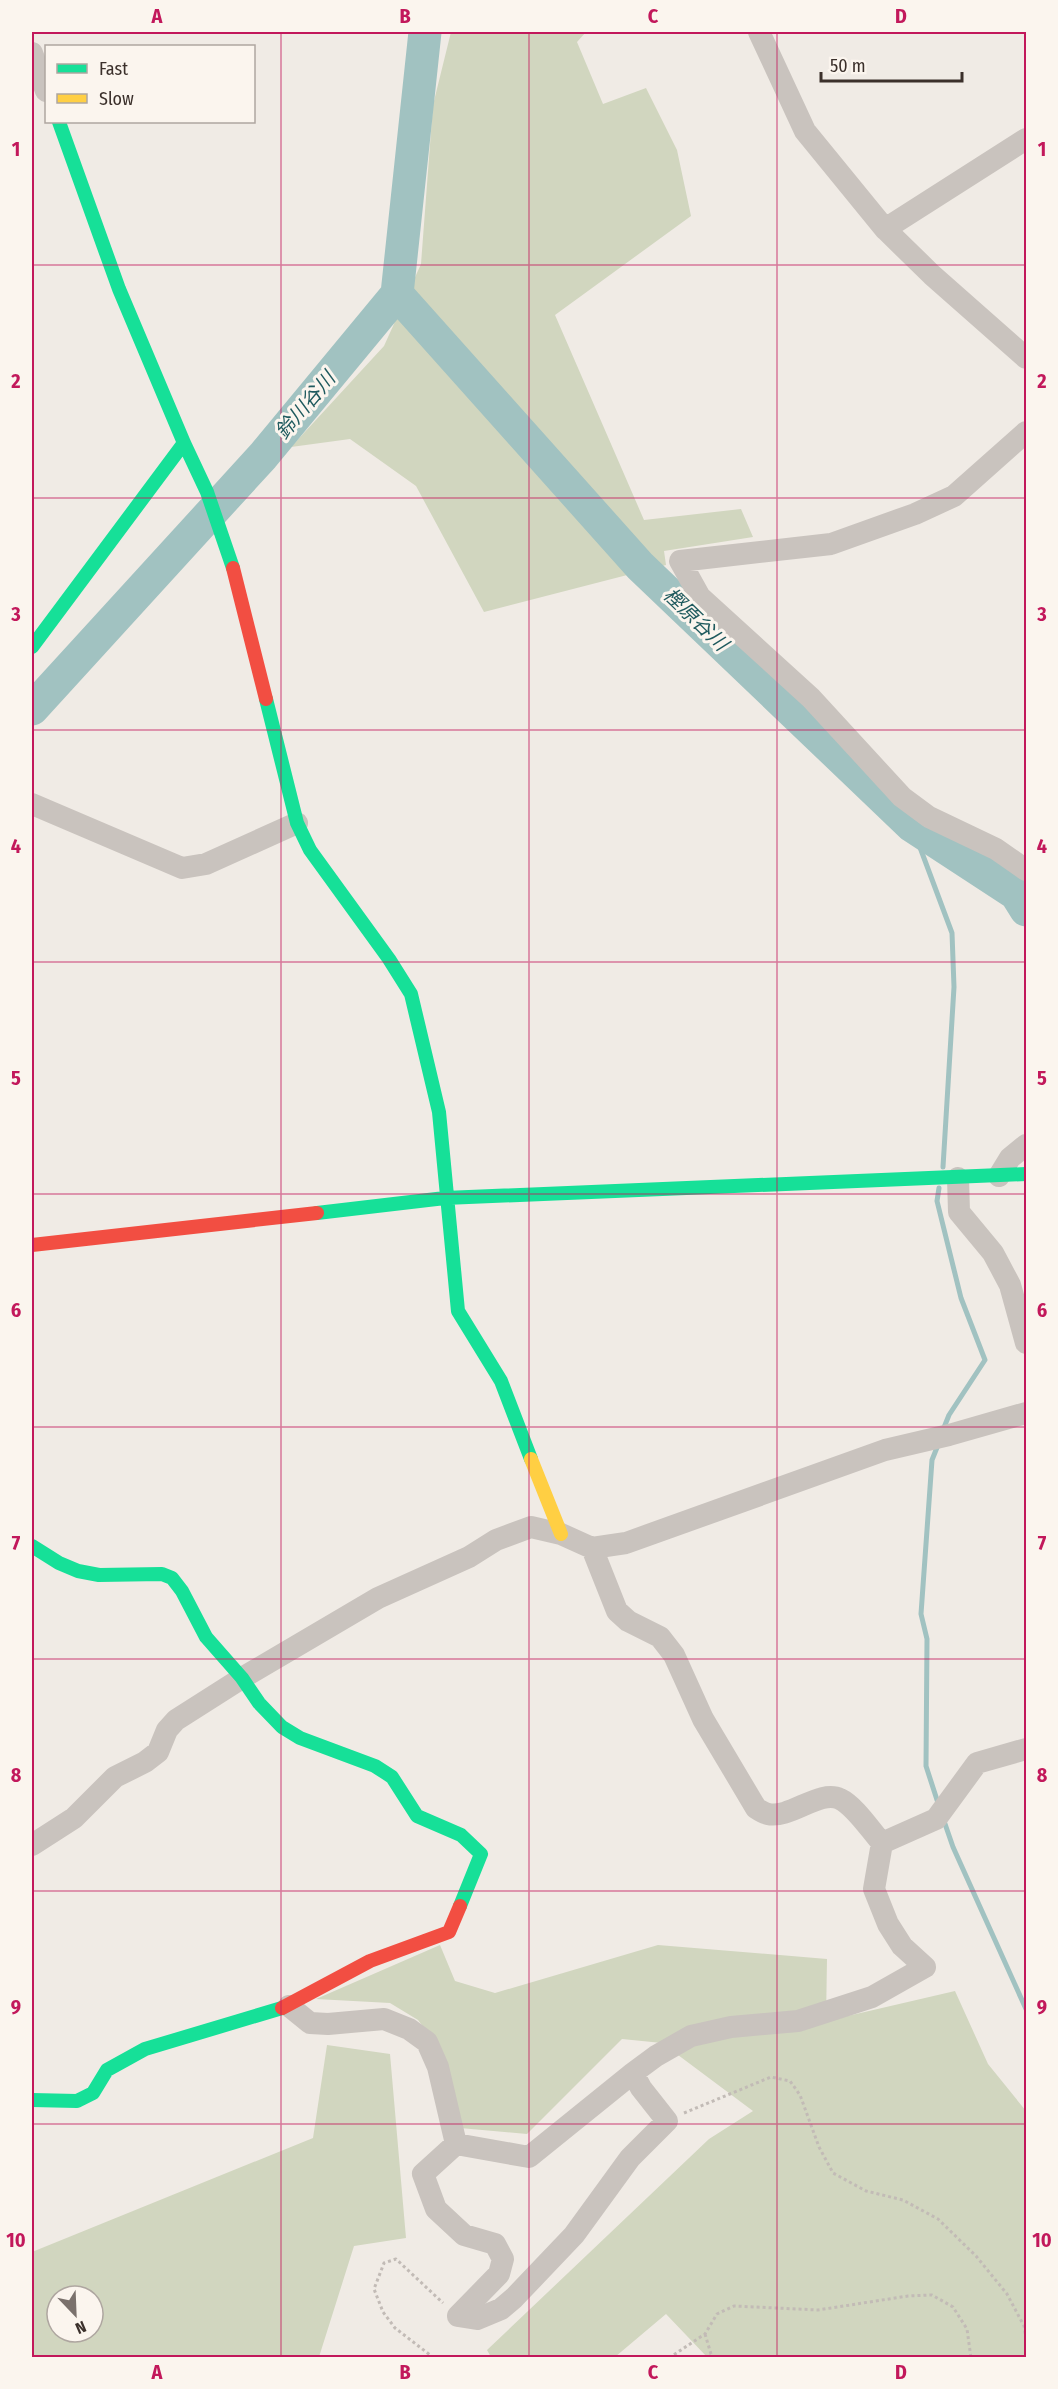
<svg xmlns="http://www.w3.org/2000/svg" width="1058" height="2389" viewBox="0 0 1058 2389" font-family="'Fira Sans Condensed','Noto Sans JP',sans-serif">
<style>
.green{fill:#d1d6bf;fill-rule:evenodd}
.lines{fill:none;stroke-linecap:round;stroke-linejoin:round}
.stream{stroke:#a1c2c1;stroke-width:5}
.river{stroke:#a1c2c1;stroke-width:33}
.path{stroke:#c2bbb6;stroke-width:3;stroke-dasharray:3 3;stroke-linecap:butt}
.street{stroke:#c9c3be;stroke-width:22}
.fast{stroke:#16e098;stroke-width:14}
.slow{stroke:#ffcf43;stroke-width:14}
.jam{stroke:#f24e42;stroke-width:14}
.grid{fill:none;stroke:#c2185b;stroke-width:1.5;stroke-opacity:0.55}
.labels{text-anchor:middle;stroke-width:6;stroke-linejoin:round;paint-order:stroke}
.water-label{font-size:20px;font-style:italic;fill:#1f5a5e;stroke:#fbf5ee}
.neatline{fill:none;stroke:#c2185b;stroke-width:2}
.grid-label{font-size:20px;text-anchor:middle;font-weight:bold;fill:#c2185b}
</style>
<rect width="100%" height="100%" fill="#f0ebe5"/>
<path class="green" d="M451,32H586L577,42L603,104L646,88L677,150L691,216L555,315L644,520L741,509L753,537L664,551L666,565L484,612L416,486L350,439L291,447L384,346L421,264L433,105Z
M440,1945L455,1981L495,1993L658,1945L827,1959L826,2021L955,1991L988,2064L1026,2111V2357H707L666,2314L615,2357H491L487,2350L709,2139L753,2111L662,2043L622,2039L527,2134L460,2128L440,2049L418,2020L390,2003L316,1999Z
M327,2045L390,2054L406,2238L354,2246L319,2357H32V2252L313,2138ZM57,2296H93V2332H57Z"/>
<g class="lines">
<path class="stream" d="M912,826L952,933L954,987L943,1167
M939,1188L937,1201L961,1298L985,1360L949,1415L943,1430
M938,1445L932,1460L921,1614L927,1639L926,1766L938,1803
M944,1821L953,1847L1026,2009"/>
<path class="river" d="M397,294L640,566L912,826L1016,894L1026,910
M32,709L263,456L397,294L425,32"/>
<path class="path" d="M684,2113L771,2077L790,2081L800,2095L819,2147L833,2173L866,2191L903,2200L938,2219L976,2256L1007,2294L1024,2326L1026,2338
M705,2334L711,2354L714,2358
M434,2358L395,2328L383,2312L374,2289L384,2263L396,2259L443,2303
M669,2358L705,2334L717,2314L734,2306L818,2310L908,2296L932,2295L953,2307L967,2329L971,2358"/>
<path class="street" d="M759,32L805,131L885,229L932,275L1026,358
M32,53L46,91
M885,229L1026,139
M1026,432L954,496L915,514L831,544L680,561L700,597L811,698L902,797L929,817L996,849L1026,870
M32,804L182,868L206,864L297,823
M999,1176L1010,1158L1026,1145
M958,1178L959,1212L993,1253L1010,1285L1026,1343
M592,1548L617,1611L628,1621L660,1637L674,1655L703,1719L756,1808C759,1810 764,1813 768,1814C790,1819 820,1789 840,1799C855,1806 871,1831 882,1843
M882,1843L936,1819L977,1763L1026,1749
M32,1845L74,1818L115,1777L145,1762L158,1752L167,1730L176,1720L242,1678L378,1598L469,1557L496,1540L531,1527L561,1534L592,1548L626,1543L885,1450L949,1435L1026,1413
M289,2006L310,2023L328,2024L384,2019L409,2029L427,2042L438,2067L456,2144L423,2174L436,2209L464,2235L495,2244L503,2259L499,2274L458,2316
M456,2144L529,2157L633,2073
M458,2316L477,2319L501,2309L514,2298L574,2235L630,2158L667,2121L641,2088L633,2073L656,2056L691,2036L731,2027L798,2021L872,1997L925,1967L902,1946L888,1924L874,1889L882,1843"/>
<path class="fast" d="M59,122L119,289L184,443L207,492L233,568
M32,647L184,443
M266,699L297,823L310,850L389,959L411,994L439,1112L458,1311L501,1381L531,1459
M317,1213L445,1198L1026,1174
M32,1546L59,1563L78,1571L99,1575L162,1574L172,1578L182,1591L206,1637L242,1678L259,1703L282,1727L300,1738L375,1766L392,1777L417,1816L461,1835L481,1854L460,1906
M32,2100L77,2101L93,2093L107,2070L145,2049L282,2008"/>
<path class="slow" d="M531,1459L561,1534"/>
<path class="jam" d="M233,568L266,699
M32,1245L317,1213
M282,2008L370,1961L449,1932L460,1906"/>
</g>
<path class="grid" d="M281,32V2358M529,32V2358M777,32V2358M32,265H1026M32,498H1026M32,730H1026M32,962H1026M32,1194H1026M32,1427H1026M32,1659H1026M32,1891H1026M32,2124H1026"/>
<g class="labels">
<g class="water-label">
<text transform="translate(305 405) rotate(-50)" y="7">鈴川谷川</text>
<text transform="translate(696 619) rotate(44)" y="7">樫原谷川</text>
</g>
</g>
<rect width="1058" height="2389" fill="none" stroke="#fbf5ee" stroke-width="66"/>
<rect x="45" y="45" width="210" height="78" fill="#fbf5ee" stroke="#aea6a0" stroke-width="1.5"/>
<rect x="57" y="64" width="30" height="9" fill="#16e098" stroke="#aea6a0" stroke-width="1.5"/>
<text x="99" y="75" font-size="18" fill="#3b302b">Fast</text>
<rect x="57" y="94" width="30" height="9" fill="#ffcf43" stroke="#aea6a0" stroke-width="1.5"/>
<text x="99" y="105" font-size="18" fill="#3b302b">Slow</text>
<g transform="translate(75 2314) rotate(157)"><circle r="28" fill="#fbf5ee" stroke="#aea6a0" stroke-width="1.5"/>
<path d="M0-4.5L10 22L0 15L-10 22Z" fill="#7a716c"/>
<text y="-9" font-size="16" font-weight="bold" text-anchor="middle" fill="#3b302b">N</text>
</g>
<path d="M821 72v9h141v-9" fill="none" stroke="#3b302b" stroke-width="3"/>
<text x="830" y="72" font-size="18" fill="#3b302b" stroke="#fbf5ee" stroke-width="4.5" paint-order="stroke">50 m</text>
<rect x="33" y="33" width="992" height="2323" class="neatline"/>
<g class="grid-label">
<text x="157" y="23">A</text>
<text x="405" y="23">B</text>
<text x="653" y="23">C</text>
<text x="901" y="23">D</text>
<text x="16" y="156">1</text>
<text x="1042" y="156">1</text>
<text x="16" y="388">2</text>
<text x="1042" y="388">2</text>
<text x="16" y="621">3</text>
<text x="1042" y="621">3</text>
<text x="16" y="853">4</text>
<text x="1042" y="853">4</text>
<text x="16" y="1085">5</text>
<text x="1042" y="1085">5</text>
<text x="16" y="1317">6</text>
<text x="1042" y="1317">6</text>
<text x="16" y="1550">7</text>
<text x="1042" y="1550">7</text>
<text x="16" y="1782">8</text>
<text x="1042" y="1782">8</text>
<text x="16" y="2014">9</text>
<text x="1042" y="2014">9</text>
<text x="16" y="2247">10</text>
<text x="1042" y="2247">10</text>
<text x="157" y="2379">A</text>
<text x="405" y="2379">B</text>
<text x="653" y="2379">C</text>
<text x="901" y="2379">D</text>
</g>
</svg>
